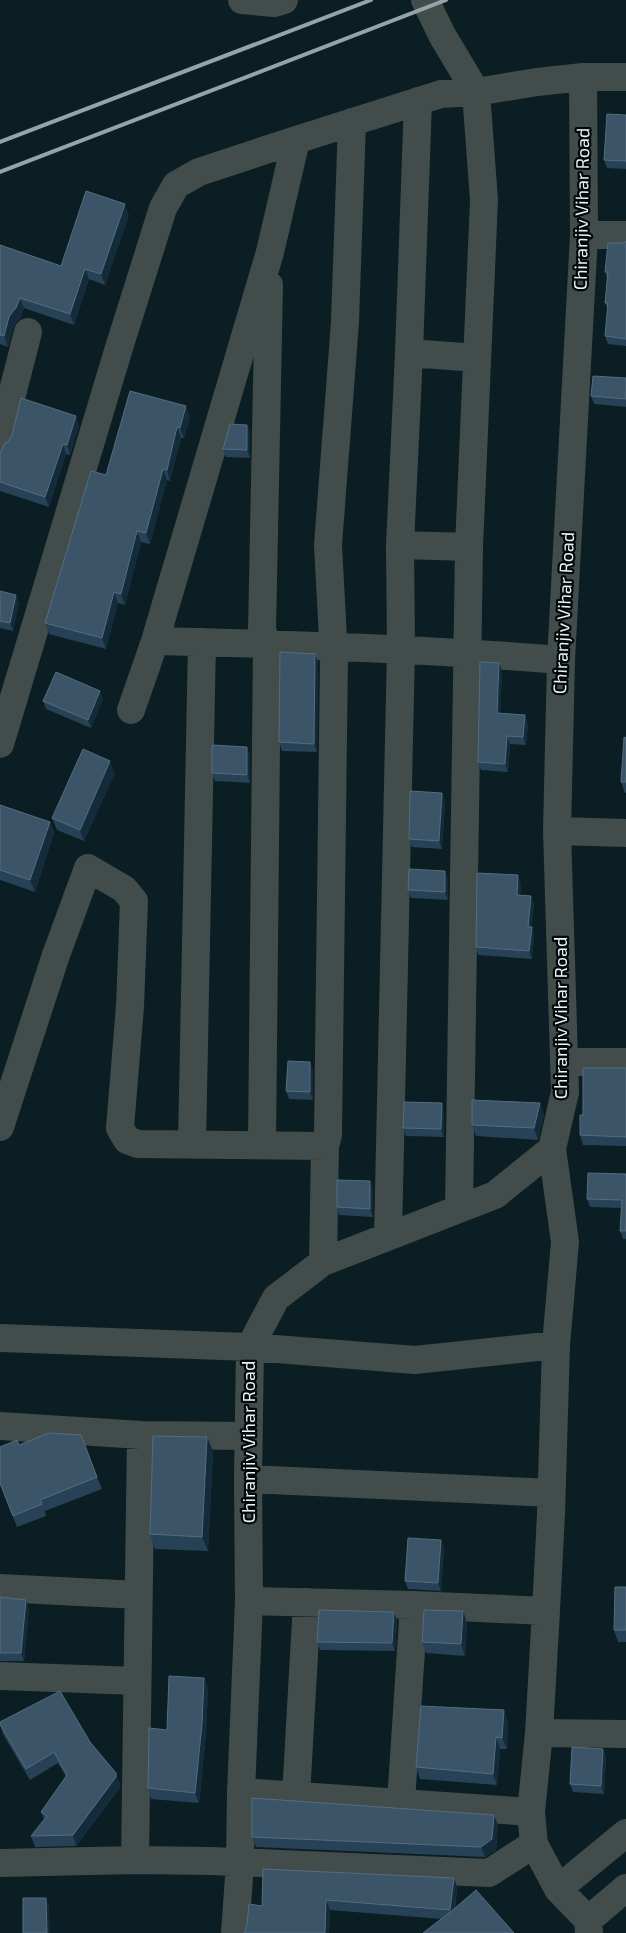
<svg xmlns="http://www.w3.org/2000/svg" width="626" height="1933" viewBox="0 0 626 1933" font-family="'Exo 2',sans-serif">
<style>
.lines{fill:none;stroke-linecap:round;stroke-linejoin:round}
.minor{stroke:#424c4b;stroke-width:28}
.rail{stroke:#96a4a9;stroke-width:4}
.wall{fill:#274156}
.shaded-wall{fill:#132b3a}
.building{fill:#3b5468;stroke:#566d7e}
.labels{text-anchor:middle;stroke-width:4.5;stroke-linejoin:round;paint-order:stroke}
.street-label{font-size:18px;fill:#e8f4f8;stroke:#020709}
</style>
<rect width="100%" height="100%" fill="#0b1e23"/>
<g class="lines">
<path class="minor" d="M242,0L274,3L284,0
M425,0L442,35L476,92L484,200L469,547L459,1209
M584,235H626
M409,353L477,358
M0,441L28,332
M400,545L469,547
M155,641C290,644 426,649 561,660
M131,710L155,641L270,252L296,140L441,94L476,92L537,82L583,77H626
M0,744L118,351L163,208L176,185L199,172L296,140
M557,831L626,833
M564,1062H626
M0,1127L56,955L88,868L124,889L134,901L130,1006L120,1128L127,1140L138,1144L325,1146
M192,1144L202,642
M262,1145L267,644L262,630L269,285
M552,1149L565,1242L556,1345L551,1514L546,1611L539,1733L531,1812L534,1844L558,1889L588,1920L589,1933
M388,1236L401,649L400,545L409,353L418,101
M323,1262L325,1146L328,1135L334,657L328,545L345,322L352,122
M0,1338L250,1347L415,1360L556,1345
M0,1426L141,1435L248,1436
M248,1479L551,1493
M0,1588L138,1595
M249,1601L414,1605L546,1611
M0,1676L137,1681
M539,1733L626,1734
M241,1792L531,1812
M296,1796L307,1602
M401,1802L414,1605
M135,1860L141,1435
M0,1863L135,1860L211,1861L489,1873L534,1844
M558,1889L626,1833
M588,1920L626,1888
M235,1933L240,1863L241,1792L249,1601L248,1479L250,1347L276,1298L323,1262L495,1195L552,1149L565,1092L557,831L561,660L584,235L583,77"/>
<path class="rail" d="M0,142L371,0
M0,172L446,0"/>
</g>
<path class="wall" d="M626,115V169L607,168L604,160Z
M129,215L105,285L89,279L74,325L24,308L20,319L17,321L13,328L8,347L0,344V245L61,266Z
M626,241V346L608,344L605,336L608,310L605,303L607,278L605,272L624,243Z
M626,378V407L594,404L591,396Z
M190,417L184,438H181L170,481L167,480L150,544L141,542L125,605L118,603L106,649L49,634L45,623L106,475Z
M247,425L250,433V458L226,457L223,449Z
M79,426L70,455L66,454L49,507L0,491V452Z
M0,591L19,603L13,631L0,628Z
M315,654L318,662L317,752L282,751L279,742Z
M499,663L502,671L500,713L528,723L526,745L510,744L508,772L481,770L478,762Z
M103,699L91,728L46,709L43,701Z
M626,738V793H625L621,782Z
M250,755V783L215,781L212,773Z
M115,773L84,841L57,830L52,818Z
M442,793L445,801L442,849L412,847L409,839Z
M0,805L50,822L54,833L35,892L0,880Z
M448,879V900L411,898L408,890Z
M521,883L520,895L534,904L531,927L534,935L532,959L478,955L476,947Z
M626,1068V1146L583,1145L580,1135L583,1115Z
M313,1070V1100L289,1099L286,1091Z
M540,1103L544,1115L538,1140L476,1136L472,1125Z
M444,1111V1137L406,1136L403,1128Z
M626,1174V1239H623L620,1231L621,1208L590,1207L587,1199Z
M370,1181L373,1189V1217L339,1215L337,1207Z
M207,1437L213,1451L208,1551L155,1549L150,1534Z
M19,1445L97,1477L102,1489L45,1511L46,1516L17,1527L0,1484Z
M441,1540L444,1548L441,1591L408,1589L405,1581Z
M626,1587V1642H618L614,1630Z
M0,1597L29,1608L24,1661H0Z
M463,1611L467,1623L465,1656L426,1653L422,1642Z
M394,1612L397,1620L395,1651L320,1650L317,1642Z
M204,1678L208,1688L206,1734L199,1803L151,1799L148,1788L167,1730Z
M0,1722L90,1742L120,1784V1788L76,1846L35,1847L31,1836L44,1819L41,1812L66,1777L58,1763L30,1780L3,1734L0,1725Z
M508,1722L507,1749H500L497,1785L420,1779L416,1767Z
M603,1749L606,1757L604,1794L573,1792L570,1784Z
M498,1825L496,1850L485,1857L256,1847L252,1837Z
M454,1878L457,1887L455,1909L514,1933L442,1919L330,1910L329,1933H244L247,1925L262,1906Z"/>
<path class="shaded-wall" d="M125,204L129,215L105,285L101,274Z
M85,269L89,279L74,325L70,314Z
M20,298L24,308L20,319L17,321L13,328L8,347L4,336L9,317Z
M186,406L190,417L184,438L180,428Z
M76,416L79,426L70,455L67,445Z
M247,425L250,433V458L247,450Z
M177,427L181,438L170,481L167,470Z
M63,444L66,454L49,507L45,497Z
M163,469L167,480L150,544L146,533Z
M137,531L141,542L125,605L121,594Z
M114,592L118,603L106,649L102,638Z
M16,595L19,603L13,631L10,623Z
M315,654L318,662L317,752L314,744Z
M499,663L502,671L500,721L497,713Z
M100,691L103,699L91,728L88,720Z
M525,715L528,723L526,745L523,737Z
M507,736L510,744L508,772L505,764Z
M247,747L250,755V783L247,775Z
M110,761L115,773L84,841L80,830Z
M442,793L445,801L442,849L439,841Z
M50,822L54,833L35,892L30,880Z
M445,871L448,879V900L445,892Z
M518,875L521,883L520,903L517,895Z
M531,896L534,904L531,935L528,927Z
M532,927L534,935L532,959L529,951Z
M310,1062L313,1070V1100L310,1092Z
M442,1103L444,1111V1137L441,1129Z
M540,1103L544,1115L538,1140L534,1128Z
M370,1181L373,1189V1217L370,1209Z
M207,1437L213,1451L208,1551L202,1537Z
M441,1540L444,1548L441,1591L438,1583Z
M26,1600L29,1608L24,1661L21,1653Z
M463,1611L467,1623L465,1656L461,1644Z
M394,1612L397,1620L395,1651L392,1643Z
M204,1678L208,1688L206,1734L199,1803L195,1793Z
M504,1710L508,1722L507,1749L502,1738Z
M496,1737L500,1749L497,1785L493,1774Z
M603,1749L606,1757L604,1794L601,1786Z
M116,1773L120,1784V1788L76,1846L73,1835Z
M494,1815L498,1825L496,1850L485,1857L481,1847Z
M454,1878L457,1887L453,1920L450,1910Z
M46,1898L49,1906L50,1933H47Z
M326,1900L330,1910L329,1933H325Z"/>
<path class="building" d="M607,114L626,115V161L604,160Z
M86,191L125,204L101,274L85,269L70,314L20,298L16,308L13,311L9,317L4,336L0,335V245L61,266Z
M626,241V339L605,336L608,303H605L608,272H605L608,243H624Z
M593,376L626,378V399L591,396Z
M130,391L186,406L180,428L177,427L167,470L163,469L146,533L137,531L121,594L114,592L102,638L45,623L91,471L106,475Z
M21,398L76,416L67,445L63,444L45,497L0,482V452L1,453L4,444L8,442L12,435Z
M230,424L247,425V450L223,449Z
M0,591L16,595L10,623L0,621Z
M280,652L315,654L314,744L279,742Z
M480,662L499,663L497,713L525,715L523,737L507,736L505,764L478,762Z
M56,672L100,691L88,720L43,701Z
M624,737L626,738V782H621Z
M212,745L247,747V775L212,773Z
M83,749L110,761L80,830L52,818Z
M410,791L442,793L439,841L409,839Z
M0,805L50,822L30,880L0,870Z
M409,869L445,871V892L408,890Z
M477,873L518,875L517,895L531,896L528,927H532L529,951L476,947Z
M288,1061L310,1062V1092L286,1091Z
M583,1068H626V1137L580,1135V1115H583Z
M472,1100L540,1103L534,1128L472,1125Z
M404,1102L442,1103L441,1129L403,1128Z
M588,1173L626,1174V1231H620L622,1200L587,1199Z
M337,1180L370,1181V1209L337,1207Z
M49,1433L81,1435L97,1477L40,1500L42,1504L13,1516L0,1483V1447L17,1440L19,1445Z
M153,1436L207,1437L202,1537L150,1534Z
M408,1538L441,1540L438,1583L405,1581Z
M615,1587H626V1630H614Z
M0,1597L26,1600L21,1653H0Z
M319,1610L394,1612L392,1643L317,1642Z
M424,1610L463,1611L461,1644L422,1642Z
M169,1676L204,1678L202,1724L195,1793L148,1788L149,1728L167,1730Z
M60,1691L90,1742L116,1773V1777L73,1835L31,1836L47,1816L41,1812L67,1775L54,1752L26,1769L0,1724V1722Z
M421,1706L504,1710L502,1738L496,1737L493,1774L416,1767Z
M572,1747L603,1749L601,1786L570,1784Z
M252,1798L494,1815L492,1839L481,1847L252,1837Z
M263,1869L454,1878L450,1910L326,1900L325,1933H244L247,1925L249,1904L262,1906Z
M476,1890L514,1933H423L454,1909Z
M23,1898H46L47,1933H23Z"/>
<g class="labels">
<g class="street-label">
<text transform="translate(582 209) rotate(-89)" y="6">Chiranjiv Vihar Road</text>
<text transform="translate(564 613) rotate(-87)" y="6">Chiranjiv Vihar Road</text>
<text transform="translate(561 1018) rotate(-90)" y="6">Chiranjiv Vihar Road</text>
<text transform="translate(249 1442) rotate(-90)" y="6">Chiranjiv Vihar Road</text>
</g>
</g>
</svg>
